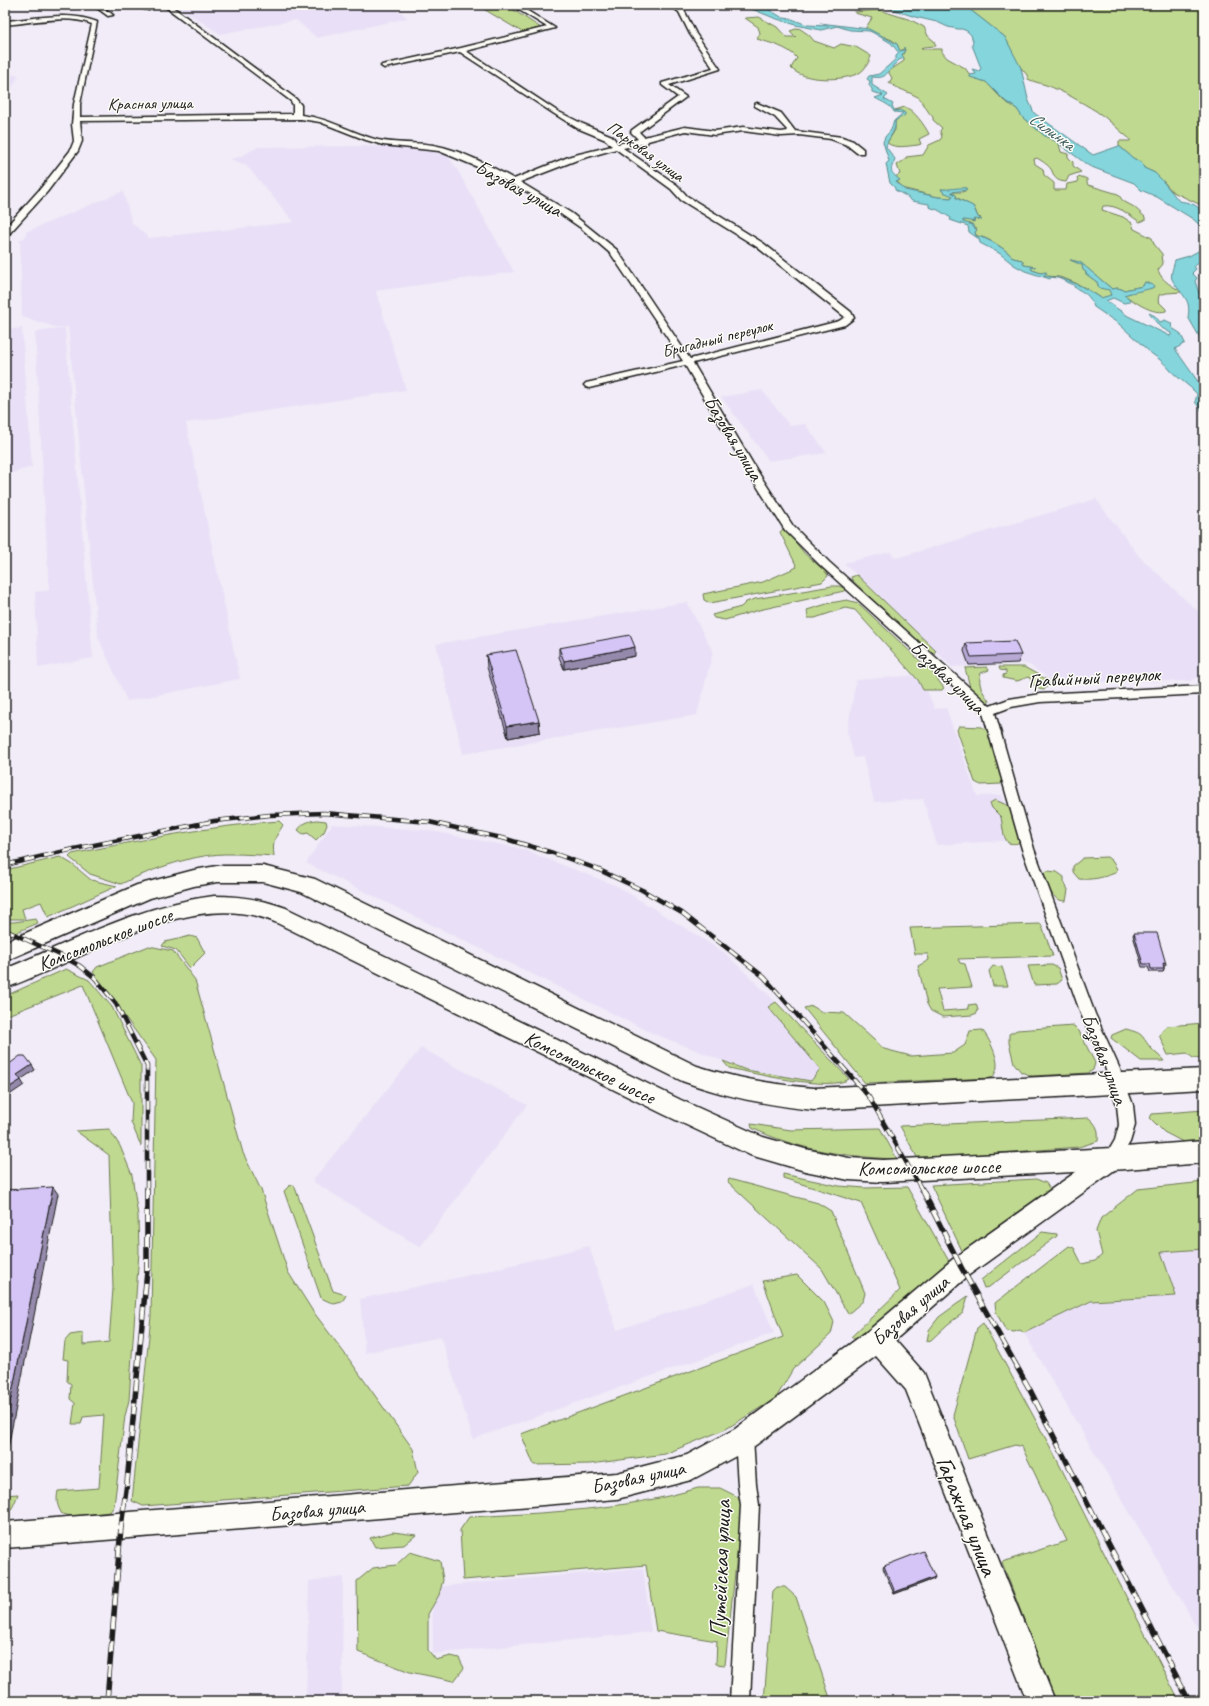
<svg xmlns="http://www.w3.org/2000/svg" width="1209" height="1706" viewBox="0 0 1209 1706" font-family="Caveat,sans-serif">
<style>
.built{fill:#e9e0f7}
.green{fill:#c0d990;stroke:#6e7a56}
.water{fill:#84d5dc;stroke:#5a8b8f}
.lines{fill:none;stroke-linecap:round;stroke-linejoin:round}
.street-casing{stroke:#1c1c1c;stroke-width:3}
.secondary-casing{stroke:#1c1c1c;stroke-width:3}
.primary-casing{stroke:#1c1c1c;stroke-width:3}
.street{fill:#fdfcf7;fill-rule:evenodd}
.secondary{fill:#fdfcf7;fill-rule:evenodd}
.primary{fill:#fdfcf7;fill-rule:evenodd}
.rail-far1-casing{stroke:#1c1c1c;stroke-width:4.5}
.rail-casing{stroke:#1c1c1c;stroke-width:5.5}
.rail-far1{stroke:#fdfcf7;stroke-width:3;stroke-dasharray:10;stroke-linecap:butt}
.rail{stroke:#fdfcf7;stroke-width:4;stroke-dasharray:12;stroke-linecap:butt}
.wall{fill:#b7a9d4;stroke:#1c1c1c}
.shaded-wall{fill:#958aac;stroke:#1c1c1c}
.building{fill:#d5c5f6;stroke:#1c1c1c}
.labels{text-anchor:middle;stroke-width:3;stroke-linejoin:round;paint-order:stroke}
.far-street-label{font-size:17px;fill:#1c1c1c;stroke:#fdfcf7}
.far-water-label{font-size:18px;font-style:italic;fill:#405d5f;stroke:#fdfcf7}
.street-label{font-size:20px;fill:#1c1c1c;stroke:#fdfcf7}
.near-street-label{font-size:24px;fill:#1c1c1c;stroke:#fdfcf7}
</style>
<rect width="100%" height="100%" fill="#f1ecf7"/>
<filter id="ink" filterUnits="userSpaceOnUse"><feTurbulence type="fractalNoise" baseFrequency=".025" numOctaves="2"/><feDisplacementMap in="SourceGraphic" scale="8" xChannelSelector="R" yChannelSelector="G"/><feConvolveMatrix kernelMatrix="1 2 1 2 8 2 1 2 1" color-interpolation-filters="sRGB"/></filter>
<g filter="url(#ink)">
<path class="built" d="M176,5H391L408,18L317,38L296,20L220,34Z
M5,74L19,75L5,101Z
M361,146L395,147L426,150L447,155L457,169L514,272L376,291L406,390L186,423L240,679L127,701L98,637L68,327L58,328L22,317L20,239L25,238L26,232L123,191L132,223L149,238L294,222L246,165L230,159L239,157L258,147Z
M22,328L32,467L5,475V330Z
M65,328L93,658L38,668L35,592L49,590L35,332Z
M762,390L790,426L805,424L827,453L769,461L721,397Z
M1096,499L1139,556L1192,606L1204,615V675L1190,681L1054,682L1029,665L1018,663L952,667L844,563L890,552L896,558Z
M687,602L713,652L697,715L463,754L436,644Z
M920,675L935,709L946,708L977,796L1002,795L1018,840L937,845L923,799L874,802L863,757L854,758L847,731L856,680Z
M332,824L426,830L519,848L617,886L724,952L776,1002L768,1008L820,1069L811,1081L746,1070L652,1033L306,863Z
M421,1048L527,1105L420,1247L312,1181Z
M589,1246L617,1330L754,1284L774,1333L473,1439L441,1337L365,1353L360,1299L474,1274Z
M1204,1249V1639L1024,1333L1091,1301L1175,1296L1160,1252Z
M643,1568L651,1632L433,1654L432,1587Z
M343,1577L342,1701H306L309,1581Z"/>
<path class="green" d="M493,5H506L541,28L522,32L482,8Z
M964,5H1204V209L1201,205L1173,192L1161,179L1155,173L1144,168L1142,163L1133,158L1119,146V141H1130V139C1118,130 1109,119 1096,111C1081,102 1063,91 1046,85C1040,83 1034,82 1028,79L1027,75L1018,64L1005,37Z
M879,10L911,20L924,27L928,36L934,41L936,46L923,47L921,49H942V52L947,58L965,68L970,75L969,76L986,82L1004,101L1017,109L1023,118L1045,136L1055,141L1059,144L1061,152L1068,154V157L1073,162V166L1081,172L1069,176L1066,182C1057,181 1055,179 1052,171C1050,166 1042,161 1037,158L1034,159L1035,164L1043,169L1044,175L1054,183V190H1066L1067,184L1078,182L1077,178L1082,177L1087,179V183L1088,185L1118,194L1123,201L1134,207L1145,217V220L1140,222C1129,215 1117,204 1103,206L1102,210L1123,217L1132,223L1134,229L1152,238L1154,244L1162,254L1163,264L1158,270C1162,282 1173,286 1182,292L1167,293L1159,295L1158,301L1166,309V311C1152,315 1136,302 1124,295L1144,289L1152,288L1151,284L1145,282L1143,286L1124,290L1118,288L1112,289L1081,263L1071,260L1082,265L1083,270L1086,272V274L1097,282L1099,288L1108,289L1111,292L1110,296L1101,298C1088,289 1074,281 1059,277C1054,276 1048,277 1043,275L1047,273L1046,272L1041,273L1032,270L1031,268L1035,267L1024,265L1022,260L1013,258C1009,251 986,236 977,236L975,233L977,229L973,227L972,224L965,223L963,221L968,220L974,222V219L981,218L978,217L974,207L956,197V195L951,192H962L967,190L966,188L948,190L941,189L943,192L953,195L951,198L938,197L901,188L900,184L896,182L900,180L895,177L900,174L897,165L906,159V157L923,155L929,145L940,140L942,137L940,131L942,128L933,120V117C927,112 923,101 918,97C909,92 898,89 889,83L892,78L889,73V71L904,61V58L902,56L905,50L904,49L900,51L897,44L892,40L865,29L872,18L855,13L854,12Z
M759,17L777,27L786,37H796L790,31L799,28L809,35L814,41L834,48L841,44L856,47L871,56C869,62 865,70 859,73C844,81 803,82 791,68L797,58C788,47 770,43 757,39L760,33L758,27L745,18Z
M905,107C914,110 925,126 929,134L919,139L921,144L918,145C907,146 896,149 887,143L895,130V121L905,113L895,110Z
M783,529L786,530L804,553L826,572L828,576L822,582L710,603L704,600L703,594L763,582L797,567L780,532Z
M857,575L936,651L933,653L928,652L852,580L851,577Z
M832,586H839L846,589L844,591L759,610L725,620L714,618L712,615L741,607L746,602L755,599Z
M847,600L858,603L931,671L944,688L942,690H923L918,680L855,610L845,608L815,618H808L807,610L830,603Z
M987,667L989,670L981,673C977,685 983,692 989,701L987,705L971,691L965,668Z
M999,667H1024L1051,682L1044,690C1034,689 1034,685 1029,677L1017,681L1003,678V675L1006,674V671L1000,670Z
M959,726L982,727L988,731L1003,780L1001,784L981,785L975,782L957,730Z
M995,800L1009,806L1022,841C1019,844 1013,844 1008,843L1004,836L1001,817L992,808L990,803Z
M317,820L326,821L327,825L324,832L316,840L308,833L303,834L298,830C303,823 308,821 317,820Z
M279,821L283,825C275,839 272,839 274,856C260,855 245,854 231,854C196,853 152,869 121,884L90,874L69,857L72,854C141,840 209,826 279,821Z
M60,857L72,864L91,880L117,886L48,917L41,902L22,909L25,919H5V870Z
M1107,857L1112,861L1117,869L1115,873C1102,878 1092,880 1079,879L1073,872V866L1083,858Z
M1048,871L1057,872L1064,877V881L1068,890L1066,901C1051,901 1048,886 1043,873Z
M36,919L38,923L15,933L5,928V922H14Z
M1041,924L1053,956L958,959L960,963L965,964L972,987L937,989L943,1011L969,1009L968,1005L976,1004L978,1010L977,1013L972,1015L943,1017L931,1011L927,1004L918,966L929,960L928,954H915L910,928Z
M190,936L197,938L205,953L190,968L176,950L162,946L165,942Z
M149,946L173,951L195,980L243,1153L261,1190L288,1272L312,1310L351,1362L413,1449L418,1472L408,1486L143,1506L132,1501L151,1316L156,1060L93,972L97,967Z
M1052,965L1058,968L1062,980L1057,984L1034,985L1028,966Z
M993,966L1002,967L1008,986H993L989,971Z
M66,969L89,980L112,1007L141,1066V1146L131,1122L132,1103L83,985L5,1016V996Z
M776,1002L849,1079C831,1092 752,1073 729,1068L723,1061L746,1070L811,1081L820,1069L768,1007Z
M812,1006L822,1012L844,1013L884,1049L911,1056L953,1053L965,1045L970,1031L982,1030C988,1036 998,1057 997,1066C997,1071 994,1075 992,1078L865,1083L804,1008Z
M1204,1023V1057L1193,1058L1187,1053L1168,1055L1159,1035L1167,1026Z
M1074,1026L1079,1031L1095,1063L1093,1070L1088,1073L1032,1076L1021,1072L1014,1063L1009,1043V1034L1017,1030Z
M1126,1029C1144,1034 1140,1034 1150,1047C1154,1052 1160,1056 1164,1061H1141L1111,1038L1112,1035Z
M1204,1110V1142L1185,1143L1164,1132L1150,1118L1152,1114Z
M1089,1118C1097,1125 1099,1130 1098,1141L1079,1147L918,1159L900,1126Z
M751,1124L791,1130L880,1128L897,1159C848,1157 797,1150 752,1128Z
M109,1129L120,1146L132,1175L138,1216L139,1251L129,1400L125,1416L114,1506L110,1512L72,1516L62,1514C57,1506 56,1500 58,1491L99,1488L104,1415L83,1417L81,1424H72L75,1403L70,1399L71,1384L67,1381L68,1360L63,1359L65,1341L70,1335L83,1333V1345L109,1342L113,1288L109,1155L76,1131Z
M783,1174L839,1186L865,1188L907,1187L950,1263L856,1340L851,1337L900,1290L861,1203L783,1178Z
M729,1179L818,1203L831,1211L865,1293L863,1301L848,1314L822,1269L728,1182Z
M1036,1179L1046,1183L1051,1191L965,1257L931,1185Z
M1204,1182V1249L1161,1252L1176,1296L1091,1301L1024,1333L1020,1330L1014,1332L1006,1331L996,1312L995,1303L1069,1246L1074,1248L1082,1264L1095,1261L1102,1255L1096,1231L1101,1218L1138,1189Z
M294,1185L333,1291L346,1295L342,1302L334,1304L321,1298L284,1191L289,1186Z
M1042,1232L1057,1234V1236L989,1287L984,1288L981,1280Z
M797,1275L824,1302L834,1322L831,1334L793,1369L776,1398L726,1429L665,1454L590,1464L534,1465L521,1434L783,1337L763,1281Z
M968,1296L963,1313L948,1324L931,1340L927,1341L929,1330L939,1317Z
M983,1323L1054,1454L1179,1701H1055L1002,1562L1067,1541L1022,1447L1015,1445L968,1459L953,1415L977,1328Z
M698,1488H720L738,1497L742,1508L725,1665L716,1664L717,1641L656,1631L646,1565L463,1580L460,1530L469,1517C543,1513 627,1510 698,1488Z
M18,1494C15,1502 12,1511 5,1516V1495Z
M393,1532L416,1535L404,1545L375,1547L370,1538Z
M410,1552L440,1561L443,1580L439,1595L428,1614V1650L436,1660L451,1656L459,1658L464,1668L454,1681L410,1672L358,1652L357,1581L373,1568L396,1565Z
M777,1587H785L796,1597L831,1701H764L773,1591Z"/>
<path class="water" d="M742,5H761L783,18L792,19L807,25L829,26L820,23L869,29L897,44L900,51L904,50V47L905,50L902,55L904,58L899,60L892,67H894C884,74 887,79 872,77V85L888,95L884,99L893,104L892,106L895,111L900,110L905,113V115L895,121C897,131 888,137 886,147L895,159C890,171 889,171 900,180L896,182L905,190L938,197L951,198L953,196L943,192L941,189C950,190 957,187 966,188L967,190L951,192L956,195V198L973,206L978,217L982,220L974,219L973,220L975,221C972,222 967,220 963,220V222L973,225V227L977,230L975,232L976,236C986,237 1008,250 1013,258L1022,260L1024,265L1036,267L1031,268L1032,270L1041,273L1046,272L1047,273L1044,275V276C1066,277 1083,286 1101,298L1111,295L1109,290L1099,288L1097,282L1086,274V272L1083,270L1082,265L1070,260L1080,262L1112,289L1118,288L1124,290L1143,286L1145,282L1153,285L1154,287C1149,290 1132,292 1124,295L1129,298L1130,302L1124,303L1113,298L1106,301L1128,316L1170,336L1171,335V333L1160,327L1149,313L1155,316L1160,322L1165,320L1171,323L1172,328L1180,333L1185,343L1175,349L1204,390V413L1195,402L1197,394C1189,385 1179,379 1171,371C1165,364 1160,359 1152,354L1119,324L1094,307C1090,295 1085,293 1074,287V285L1058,278L1051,277L1050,279L1025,271L1014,265L999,253L980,243L979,239L969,232L968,226L950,220L951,218L938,210L929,207V204L912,201L906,196L895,190V188L890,183L886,164L889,161L883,142L885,137L891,130L894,121L903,113L894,112C891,105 882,102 875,98L883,95L872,92V89L869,85L870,81L867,79L869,76L879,74L896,59V56L899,53L891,43L870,31L850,30L837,26L821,30L796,25L774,18Z
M880,5H964L1005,37L1021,68L1028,99L1034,113L1093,155L1119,146L1133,158L1142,163L1144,168L1155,173L1161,179L1179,201C1199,204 1204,208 1204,229L1193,219L1157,197L1141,190L1134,183L1089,166L1055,141L1045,136L1023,118L1017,109L1005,101L986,82L970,77V75L976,74L972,69L979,71L981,68L972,45L973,41L971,35L967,31L962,29H958L948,27L937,22L915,17Z
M1204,248V260L1194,266L1196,269L1192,273L1197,278L1195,281L1199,293L1204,295V353L1200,346L1199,336L1188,317C1192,297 1179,294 1172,279C1170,274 1174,266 1175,260L1189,256Z"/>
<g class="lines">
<g class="street-casing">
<path id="street" d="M93,5H100L113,15L108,16Z
M146,5H152L149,10L144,9Z
M163,5H170L296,99L301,105V115C330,118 351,133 378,140C396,144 415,142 433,145C461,150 489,165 514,179L571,156L612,146L606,140L577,128L553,113L460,52L384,68L381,66L382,65L461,48L547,27L511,5H518L555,28L466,51L557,111L583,124L612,136L618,144L638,139L631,132L632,130L678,97L662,85V83L713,68L690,34L679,12L670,5H677L684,10L696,34L720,69L669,85L686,97L639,132L644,137L685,127L715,131L743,127L781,132L788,131L775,117L755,106V104L757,103L781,113L795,131L842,137L853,141L863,149V153H857L847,145L831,139L799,135L781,136L743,131L715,135L685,131L648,141L647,143L623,148L677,185L687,196L763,243L851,312L854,318L845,325L693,363L756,469L793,526L829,562L990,706L1009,699L1040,694L1204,686V694L1040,702L1011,707L995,713L1034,849L1095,1014L1119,1067L1133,1105L1135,1125L1130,1142L1117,1164L1112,1166L1107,1164L1104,1159L1115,1140L1119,1125L1117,1105L1105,1067L1081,1014L1022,849L983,713L821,566L785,530L746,469L685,365L589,388L586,387L584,385L586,383L683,361L611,254L581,228L533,195L480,168L439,151L383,145L366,140L320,122L301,119L80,121L82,141L78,151L47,192L8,235H5V228L41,188L70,151L74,141L72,124L74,104L92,24C65,14 32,23 5,25V21C35,19 68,10 97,22L80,104V117L293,114V105L291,101ZM616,149L671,189L681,200L757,247L845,317L839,321L690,359L617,250L571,213L520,182L577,160Z
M744,1429L750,1432L753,1438L756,1485L759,1505L750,1701H730L741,1505L738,1485L735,1438L738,1432Z"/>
</g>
<g class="secondary-casing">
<path id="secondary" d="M1112,1149L1120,1152L1123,1159L1120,1166L969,1275L895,1340L924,1373L1055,1701H1027L906,1390L876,1356L753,1447L691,1480L617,1499L5,1548V1522L617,1473L687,1455L735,1429L869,1330L953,1259L1104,1152Z"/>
</g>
<g class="primary-casing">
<path id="primary" d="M217,866H263L315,879L697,1066C735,1078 774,1085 814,1088L1204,1069V1089L814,1110C768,1105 725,1097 682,1081L301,892L263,882H217L194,886L150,898L5,961V942L137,885L194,870Z
M214,896C239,896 262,899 286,908L681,1100L763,1137L805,1149L849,1158L883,1160L1112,1148L1204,1141V1163L1112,1170L883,1182L849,1180L805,1171L750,1155L663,1114L277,923C191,884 85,961 5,988V969C74,941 140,905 214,896Z"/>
</g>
<use href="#street" class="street"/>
<use href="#secondary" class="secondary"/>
<use href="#primary" class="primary"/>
<g class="rail-far1-casing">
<path id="rail-far1" d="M5,865L74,849L214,821L270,815L324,813L429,822L506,839L553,853L597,869L642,890L682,913L764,977L869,1097L922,1190
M5,930L60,955L80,966L95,978L116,1004L147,1066V1190"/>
</g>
<g class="rail-casing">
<path id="rail" d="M922,1189L961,1267L1030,1390L1189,1701
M107,1701L121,1527L127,1483L147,1271V1189"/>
</g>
<use href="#rail-far1" class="rail-far1"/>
<use href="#rail" class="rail"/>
</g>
<path class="wall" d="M966,643L1021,655L1018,663L969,665L964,651Z
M559,648L635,656L564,669L559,657Z
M486,655L539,721L540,732L508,738L487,667Z
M1134,933L1166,964L1165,966H1164V969L1163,972H1150L1148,967H1142L1133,935Z
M884,1566L934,1579L894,1594L883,1568Z"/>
<path class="shaded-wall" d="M635,647V656L564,669V661Z
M539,721L540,732L508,738L507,726Z
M32,1065L35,1070L20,1080L17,1075Z
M21,1080L24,1085L5,1098V1090Z
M53,1187L58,1194L5,1463V1428Z
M935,1577L934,1579L894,1594L895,1592Z"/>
<path class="building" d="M630,635L635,647L564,661L559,648Z
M1015,641L1021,655L971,657L966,643Z
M516,650L539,721L507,726L486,655Z
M1134,933H1157L1166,964L1163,963L1164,969H1151L1150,964H1143Z
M20,1056H25L32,1065L17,1075L21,1080L5,1090V1063L6,1062L8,1065Z
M53,1187L5,1428V1190Z
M923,1551L935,1577L895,1592L884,1566Z"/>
</g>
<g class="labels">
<g class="far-street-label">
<text transform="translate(150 103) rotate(-1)" y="6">Красная улица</text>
<text transform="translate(646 151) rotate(36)" y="6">Парковая улица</text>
<text transform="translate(717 338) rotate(-14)" y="6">Бригадный переулок</text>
</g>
<g class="far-water-label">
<text transform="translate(1052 131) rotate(36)" y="6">Силинка</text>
</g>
<g class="street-label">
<text transform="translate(519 188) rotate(29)" y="7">Базовая улица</text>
<text transform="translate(734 438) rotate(59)" y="7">Базовая улица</text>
<text transform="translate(948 677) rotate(44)" y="7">Базовая улица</text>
<text transform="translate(1094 677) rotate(-3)" y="7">Гравийный переулок</text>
<text transform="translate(105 939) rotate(-21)" y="7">Комсомольское шоссе</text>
<text transform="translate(1105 1059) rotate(69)" y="7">Базовая улица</text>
<text transform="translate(590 1067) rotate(26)" y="7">Комсомольское шоссе</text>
<text transform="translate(929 1167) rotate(-1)" y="7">Комсомольское шоссе</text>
<text transform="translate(910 1310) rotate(-41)" y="7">Базовая улица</text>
<text transform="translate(638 1477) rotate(-12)" y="7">Базовая улица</text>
<text transform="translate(317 1510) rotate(-5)" y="7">Базовая улица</text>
</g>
<g class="near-street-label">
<text transform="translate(967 1516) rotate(68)" y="8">Гаражная улица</text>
<text transform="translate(720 1569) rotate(-88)" y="8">Путейская улица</text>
</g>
</g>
<rect width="1209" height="1706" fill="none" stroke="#fdfcf7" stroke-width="20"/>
<rect x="10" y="10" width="1189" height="1686" fill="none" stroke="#1c1c1c" stroke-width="1.5" filter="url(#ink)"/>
</svg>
